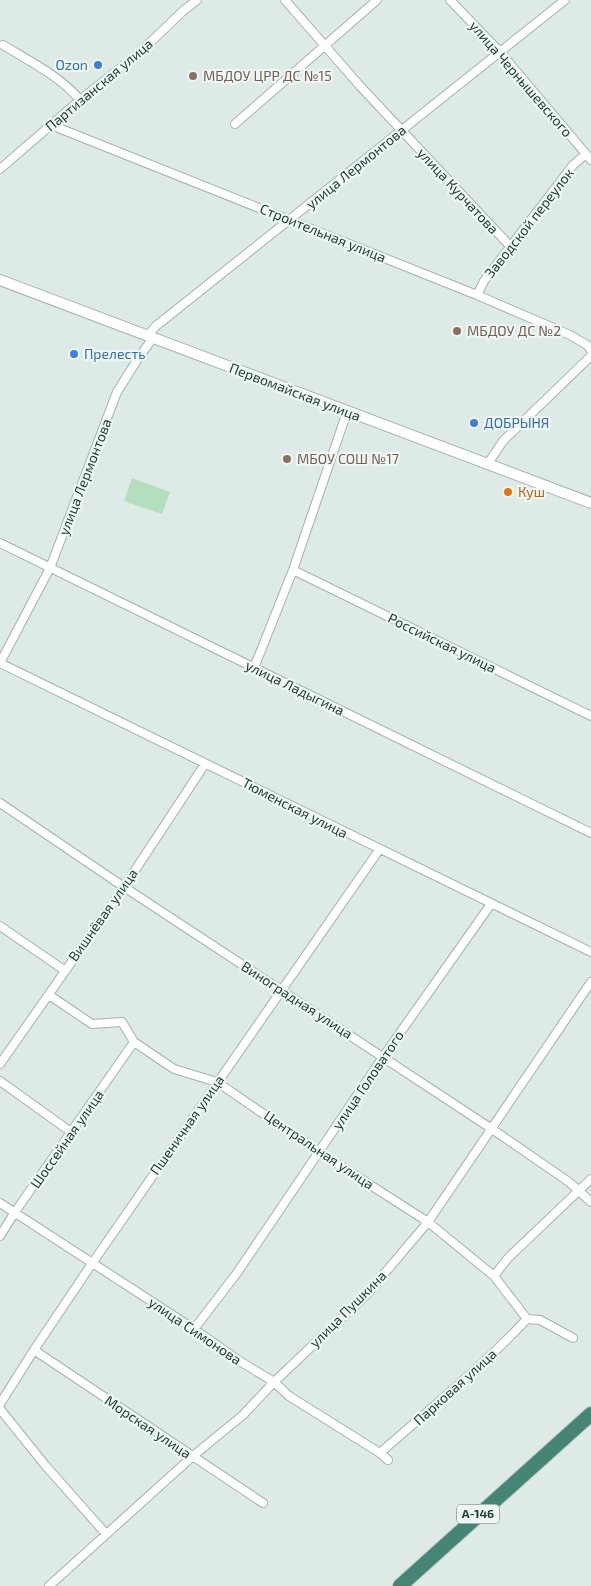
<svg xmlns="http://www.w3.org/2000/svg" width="591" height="1586" viewBox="0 0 591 1586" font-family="'Exo 2',sans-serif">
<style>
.garden{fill:#b5ddbf}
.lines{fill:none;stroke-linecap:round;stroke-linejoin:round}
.minor-casing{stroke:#a1b2ac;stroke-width:10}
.tertiary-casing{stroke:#a1b2ac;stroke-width:12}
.trunk-casing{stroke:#bcc4c2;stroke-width:16}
.minor{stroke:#fff;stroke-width:8}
.tertiary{stroke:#fff;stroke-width:10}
.trunk{stroke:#458575;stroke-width:14}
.shop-dot{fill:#3f7fe0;stroke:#eef7f3;stroke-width:2}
.education-dot{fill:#8d6e63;stroke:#eef7f3;stroke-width:2}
.food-dot{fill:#e8710a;stroke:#eef7f3;stroke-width:2}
.labels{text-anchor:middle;stroke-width:4.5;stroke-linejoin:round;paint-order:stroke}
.shield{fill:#eef7f3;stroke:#5d736d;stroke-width:1}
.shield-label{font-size:12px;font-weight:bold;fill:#1f3b33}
.shop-label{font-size:14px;fill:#366cbe;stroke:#eef7f3;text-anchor:start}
.education-label{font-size:14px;fill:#785e54;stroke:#eef7f3;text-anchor:start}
.street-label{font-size:14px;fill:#1f3b33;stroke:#eef7f3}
.food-label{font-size:14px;fill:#c56008;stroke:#eef7f3;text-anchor:start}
</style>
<rect width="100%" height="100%" fill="#deeae5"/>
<path class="garden" d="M132,478L170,492L162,514L124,501Z"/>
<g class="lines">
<g class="minor-casing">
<path id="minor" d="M285,0L360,86L511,247
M450,0L500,52L591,160
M3,45C29,61 60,76 80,100
M235,124L377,0
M51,125L477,295L570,335L587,345L591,350
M0,169L80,100L136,56L183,11L197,0
M477,295L484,281L573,165L586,154
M148,335L156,326L565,0
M487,465L503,441L591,356
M0,543L591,833
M293,570L591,716
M0,663L591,952
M0,663L50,568L117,392L139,357L153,338
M254,668L293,570L347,412
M0,803L124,887L492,1129L569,1182L591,1202
M0,926L64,970
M49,995L92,1024L122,1022L134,1042L174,1069L217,1082L319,1152L428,1222L494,1276L527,1319L540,1320L573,1338
M0,1064L124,887L205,764
M0,1081L71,1132
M0,1203L194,1329L238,1360L274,1382L289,1396L380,1453L388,1460
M0,1236L15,1212L134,1042
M494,1276L508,1258L591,1179
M194,1329L237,1273L383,1057L491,904
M34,1350L263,1503
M0,1404L34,1350L93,1262L379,850
M0,1409L45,1465L106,1534
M380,1453C430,1409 482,1367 527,1319
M49,1586L193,1456L243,1415L274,1382L367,1294L428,1222L591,982"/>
</g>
<g class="tertiary-casing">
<path id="tertiary" d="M0,280L591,503"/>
</g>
<g class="trunk-casing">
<path id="trunk" d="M400,1586L591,1414"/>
</g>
<use href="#minor" class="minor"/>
<use href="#tertiary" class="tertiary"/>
<use href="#trunk" class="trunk"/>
</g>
<g class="shop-dot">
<circle cx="98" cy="65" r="5"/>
<circle cx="74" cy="354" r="5"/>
<circle cx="474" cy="423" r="5"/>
</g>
<g class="education-dot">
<circle cx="193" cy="76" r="5"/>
<circle cx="457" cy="331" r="5"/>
<circle cx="287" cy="459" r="5"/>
</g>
<circle class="food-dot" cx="508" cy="492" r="5"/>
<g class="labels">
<rect class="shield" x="457" y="1504.5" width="42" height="19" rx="4"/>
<g class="shield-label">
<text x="478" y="1518">А-146</text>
</g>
<g class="shop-label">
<text x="88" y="70" text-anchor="end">Ozon</text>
<text x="84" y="359">Прелесть</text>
<text x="484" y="428">ДОБРЫНЯ</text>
</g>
<g class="education-label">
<text x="203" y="81">МБДОУ ЦРР ДС №15</text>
<text x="467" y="336">МБДОУ ДС №2</text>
<text x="297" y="464">МБОУ СОШ №17</text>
</g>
<g class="street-label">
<text transform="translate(521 79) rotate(49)" y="5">улица Чернышевского</text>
<text transform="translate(99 85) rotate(-40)" y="5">Партизанская улица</text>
<text transform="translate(356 167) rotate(-39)" y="5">улица Лермонтова</text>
<text transform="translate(458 191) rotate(47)" y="5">улица Курчатова</text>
<text transform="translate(529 223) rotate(-52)" y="5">Заводской переулок</text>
<text transform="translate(323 233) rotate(22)" y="5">Строительная улица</text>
<text transform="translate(295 392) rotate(21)" y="5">Первомайская улица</text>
<text transform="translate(85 477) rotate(-69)" y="5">улица Лермонтова</text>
<text transform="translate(442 643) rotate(26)" y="5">Российская улица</text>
<text transform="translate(295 688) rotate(26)" y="5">улица Ладыгина</text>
<text transform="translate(295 808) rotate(27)" y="5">Тюменская улица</text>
<text transform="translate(103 915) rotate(-55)" y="5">Вишнёвая улица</text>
<text transform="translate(297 1000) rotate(33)" y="5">Виноградная улица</text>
<text transform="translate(368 1080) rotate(-56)" y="5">улица Головатого</text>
<text transform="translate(187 1125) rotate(-55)" y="5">Пшеничная улица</text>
<text transform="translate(67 1139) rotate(-55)" y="5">Шоссейная улица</text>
<text transform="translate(319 1150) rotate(34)" y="5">Центральная улица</text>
<text transform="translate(348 1309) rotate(-45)" y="5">улица Пушкина</text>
<text transform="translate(195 1331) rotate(34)" y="5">улица Симонова</text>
<text transform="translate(455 1387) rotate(-42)" y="5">Парковая улица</text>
<text transform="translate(148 1427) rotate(34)" y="5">Морская улица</text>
</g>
<g class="food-label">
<text x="518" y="497">Куш</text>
</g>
</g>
</svg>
